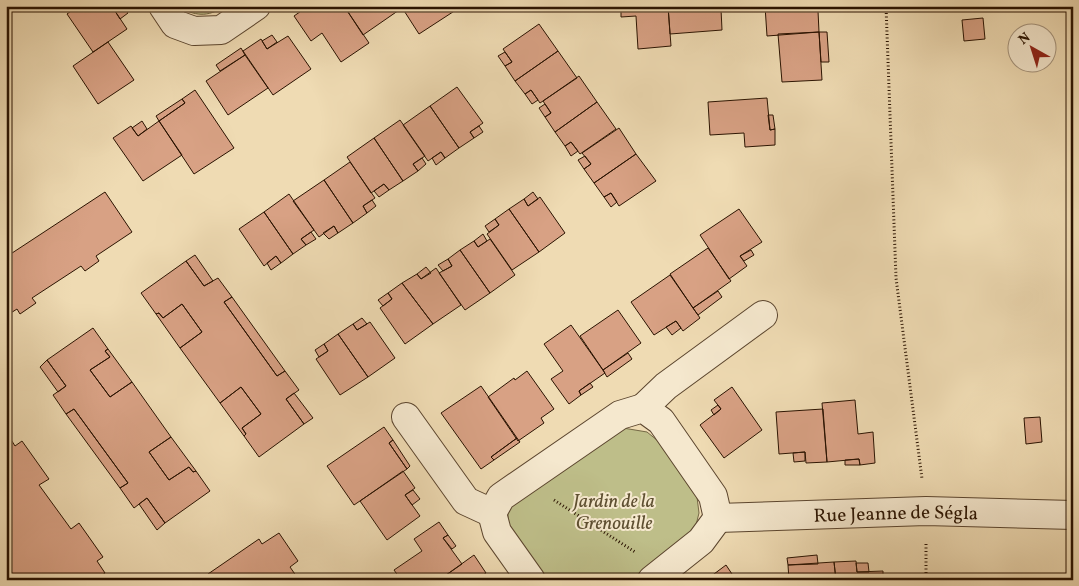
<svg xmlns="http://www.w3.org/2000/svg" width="1079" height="586" viewBox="0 0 1079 586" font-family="Vollkorn,serif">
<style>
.green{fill:#bebe89;stroke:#746845}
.building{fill:#d8a184;stroke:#2a1301}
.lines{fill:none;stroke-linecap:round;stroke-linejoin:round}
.minor-casing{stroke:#5b452e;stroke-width:30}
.path{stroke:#2a1301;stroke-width:3;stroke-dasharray:1 2.5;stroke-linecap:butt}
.minor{stroke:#f5e8ce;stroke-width:28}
.labels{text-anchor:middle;stroke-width:4;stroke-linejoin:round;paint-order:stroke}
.park-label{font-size:19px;font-style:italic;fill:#5e4f31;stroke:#f5e8ce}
.street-label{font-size:19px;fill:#2a1301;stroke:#f5e8ce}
</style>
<rect width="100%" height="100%" fill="#efdbb3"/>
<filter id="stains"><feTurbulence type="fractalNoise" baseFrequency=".004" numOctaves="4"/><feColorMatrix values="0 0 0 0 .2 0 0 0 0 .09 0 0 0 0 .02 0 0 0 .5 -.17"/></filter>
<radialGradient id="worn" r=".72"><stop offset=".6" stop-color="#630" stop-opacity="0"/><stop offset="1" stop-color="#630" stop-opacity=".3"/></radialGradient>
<path class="green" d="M177,6H225C207,18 195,16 177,6Z
M623,428L647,432L663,445L697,497L699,513L695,529L686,542L632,580H542L508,524V509L514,500Z"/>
<path class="building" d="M78,6H116L113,8L127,29L93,52L67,14Z
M116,6H123L128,13L120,19L113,8Z
M318,6H344L369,43L341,62L322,33L311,41L294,16L307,7L310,11Z
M344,6H401L402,8L363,35Z
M401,6H458L459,8L419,34Z
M621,6H668L671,46L638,49L636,16L621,17Z
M668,6H708L709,10L721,9L722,30L670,34Z
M765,6H806V11H818L819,32L767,36Z
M983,18L985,39L964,41L962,20Z
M539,24L558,51L515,81L505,66L512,62L503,49Z
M819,32L822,80L782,82L778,34Z
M819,32H827L829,62H821Z
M272,35L277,42L267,49L262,41Z
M288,36L311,69L273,95L243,51L261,39L267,49Z
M108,42L134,80L98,104L73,66Z
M241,48L245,55L220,71L216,65Z
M558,51L577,78L540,103L531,90L525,94L515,81Z
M505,52L512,62L505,66L498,56Z
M245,55L268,88L228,115L206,81Z
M579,76L597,102L555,132L545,117L551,113L543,101Z
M457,87L483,123L470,132L474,138L459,148L430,106Z
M195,90L234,148L194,174L159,121L185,103L182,99Z
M531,90L538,100L532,104L525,94Z
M767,98L770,130L775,129V145L745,147L744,133L710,135L708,102Z
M182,99L185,103L159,121L156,116Z
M597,102L616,129L580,154L571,142L565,146L555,132Z
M545,104L551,113L545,117L539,108Z
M430,106L459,148L445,158L441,152L428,161L403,125Z
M768,115H773L775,129L770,130Z
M400,120L425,156L413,164L418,171L403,181L374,138Z
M142,121L147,129L138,136L132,128Z
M159,121L182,155L143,181L113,138L131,126L138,136Z
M479,126L483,132L474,138L470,132Z
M619,128L636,154L594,183L584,169L591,164L582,153Z
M374,138L403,181L389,190L384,184L371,193L347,157Z
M571,142L578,151L571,156L565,146Z
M441,152L445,158L436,165L432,158Z
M636,154L656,181L619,206L611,193L604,197L594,183Z
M585,156L591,164L584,169L578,160Z
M422,158L426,164L418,171L413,164Z
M350,162L375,198L363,206L367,213L353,223L324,180Z
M324,180L353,223L338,233L334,226L319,237L293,201Z
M384,184L389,190L379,197L374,191Z
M105,192L132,232L96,256L99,261L85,271L81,266L32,298L36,303L20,314L17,309L6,316V257Z
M533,192L538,199L528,206L524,199Z
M611,193L617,202L611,207L604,197Z
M289,194L314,230L301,239L306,245L293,254L264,212Z
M540,197L565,233L539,252L509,209L524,199L528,206Z
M372,200L376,206L367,213L363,206Z
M509,209L539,252L512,270L487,234L499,225L495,219Z
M739,209L762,242L740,256L747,266L729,279L700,235Z
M264,212L293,254L281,263L276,256L264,266L239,229Z
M495,219L499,225L489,232L485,226Z
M334,226L338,233L329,239L323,233Z
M311,232L316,239L306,245L301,239Z
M483,234L487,241L478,247L474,241Z
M490,239L515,275L490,293L460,250L474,241L478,247Z
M708,248L731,281L693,308L670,274Z
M460,250L490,293L465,310L439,273L452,266L448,259Z
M751,250L754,255L744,261L740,256Z
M195,255L213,281L204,286L186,261Z
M276,256L281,263L271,270L267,263Z
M448,259L452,266L443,271L438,265Z
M186,261L204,286L218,278L232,297L224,302L277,376L285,371L299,390L286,399L304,424L259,457L244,436L246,434L242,428L261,414L241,387L220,403L180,348L202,332L182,304L163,318L159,313L156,314L141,293Z
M426,267L431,273L421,279L417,274Z
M436,268L461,305L433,324L402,283L417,274L421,279Z
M670,275L700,318L683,331L676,321L654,335L631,302Z
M402,283L433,324L405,344L380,308L392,299L388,293Z
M718,291L722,297L698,315L693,308Z
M388,293L392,299L383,306L378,300Z
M232,297L285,371L277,376L224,302Z
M182,304L202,332L180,348L156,314L159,313L163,318Z
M618,310L641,343L603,370L580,336Z
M362,318L367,324L357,330L353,324Z
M676,321L681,328L672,335L666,327Z
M370,322L395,358L368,377L338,334L353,324L357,330Z
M571,325L605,373L579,391L581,395L569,404L551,379L563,371L544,344Z
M93,328L108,349L105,351L110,357L90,370L110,397L132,382L171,437L149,452L169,480L189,467L193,472L196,471L210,491L165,523L147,498L134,508L120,488L128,483L74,409L66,414L53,395L66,386L47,360Z
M338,334L368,377L340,395L316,359L328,351L324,344Z
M324,344L328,351L319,357L315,350Z
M108,349L132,382L110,397L90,370L110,357L105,351Z
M628,353L632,359L607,377L603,370Z
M47,360L66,386L58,392L40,367Z
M527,371L554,409L541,418L544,423L518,441L488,397L514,378L515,380Z
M590,383L593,387L581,395L579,391Z
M481,386L517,438L491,457L494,460L481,469L441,413Z
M241,387L261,414L242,428L246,434L244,436L220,403Z
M732,387L762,430L724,458L700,425L721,409L714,400Z
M294,393L313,418L304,424L286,399Z
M855,400L858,434L873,432L875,463L860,465L859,459L827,462L822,403Z
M718,405L721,409L714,415L711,410Z
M74,409L128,483L120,488L66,414Z
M823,409L827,462L806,463L805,452L779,454L776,412Z
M1040,417L1042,442L1026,444L1024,418Z
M384,427L393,440L389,443L407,469L354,505L327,466Z
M7,433L15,446L22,441L49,479L39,485L71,529L79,523L103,557L97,561L105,573L96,580H6Z
M171,437L196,471L193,472L189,467L169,480L149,452Z
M517,438L520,442L494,460L491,457Z
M393,440L410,466L407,469L389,443Z
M805,452V461L794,462L793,453Z
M859,459L860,465H845V460Z
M403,471L415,488L405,495L420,516L387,540L360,501Z
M413,490L420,499L412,505L405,495Z
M147,498L165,523L157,530L139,504Z
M439,522L448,535L443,538L462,564L439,580H401L394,570L422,551L414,539Z
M279,533L298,561L290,567L299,580H211L212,579L208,574L259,539L262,544Z
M448,535L456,546L452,549L443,538Z
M474,555L486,573L476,580H439Z
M817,555L818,564L788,565L787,558Z
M856,561L857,572L883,571V580H836L834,562Z
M834,562L836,580H789L788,565Z
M856,563H868L869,572H857Z
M726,565L736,580H706Z"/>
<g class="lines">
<g class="minor-casing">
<g id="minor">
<path d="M163,6L175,24L194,31L221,30L256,6"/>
<path d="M643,408L666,386L763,315"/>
<path d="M406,417L466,501L492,513"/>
<path id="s1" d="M718,518L926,511L1073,515"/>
<path d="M531,580L497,532L492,513L501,497L620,415L643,408L661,421L713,496L718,518"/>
<path d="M652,580L701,541L718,518"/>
</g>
</g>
<path class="path" d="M886,6L896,278L922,479
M554,500L635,552
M926,580V543"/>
<use href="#minor" class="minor"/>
</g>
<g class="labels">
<g class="park-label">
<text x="614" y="507">Jardin de la<tspan x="614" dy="22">Grenouille</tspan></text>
</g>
<g class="street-label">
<text dy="7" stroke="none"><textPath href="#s1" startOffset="178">Rue Jeanne de Ségla</textPath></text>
</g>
</g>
<rect width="1079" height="586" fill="none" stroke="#efdbb3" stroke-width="25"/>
<rect x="8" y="8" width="1064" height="571" fill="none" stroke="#2a1301" stroke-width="2.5"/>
<rect x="12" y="12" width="1054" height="561" fill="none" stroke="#2a1301"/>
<g transform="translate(1032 48) rotate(321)"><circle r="24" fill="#f5e8ce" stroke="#a4937c"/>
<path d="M0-4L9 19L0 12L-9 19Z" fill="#8f2418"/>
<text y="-8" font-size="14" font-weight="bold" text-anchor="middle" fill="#2a1301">N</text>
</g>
<rect width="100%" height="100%" filter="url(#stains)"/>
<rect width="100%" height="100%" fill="url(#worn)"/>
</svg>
